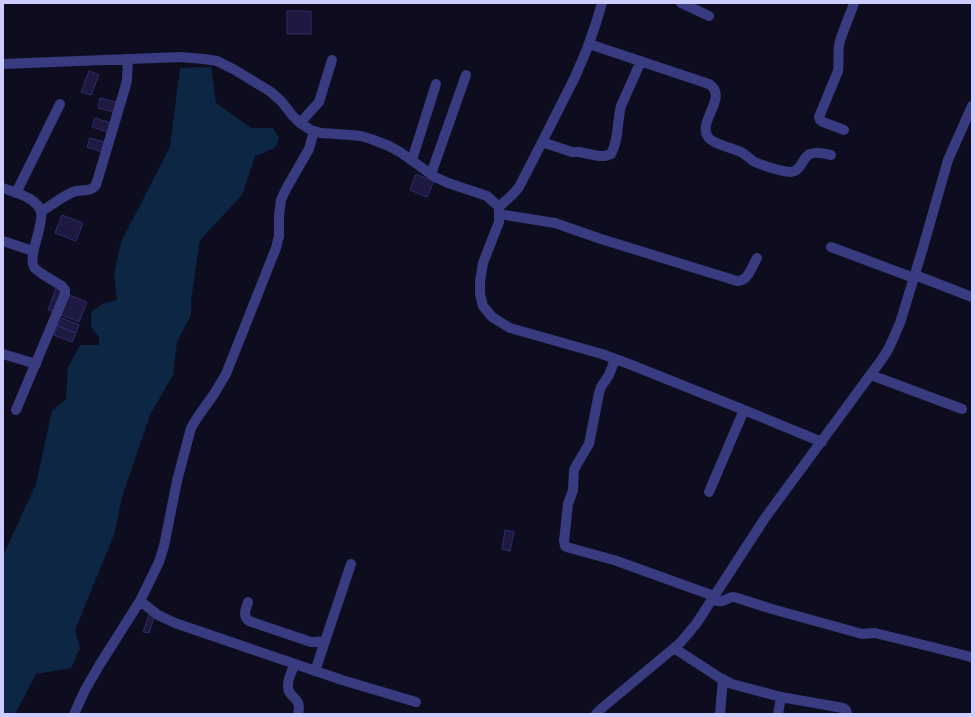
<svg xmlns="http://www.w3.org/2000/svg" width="975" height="717" viewBox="0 0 975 717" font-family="'Alegreya Sans',sans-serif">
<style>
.water{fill:#0c2644}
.building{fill:#1e1941;stroke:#322b6d}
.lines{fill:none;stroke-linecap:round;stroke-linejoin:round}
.minor{stroke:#383b7f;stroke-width:10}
</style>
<rect width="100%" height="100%" fill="#0e0d20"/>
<path class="water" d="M211,67L216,103L251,128H273L279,138L275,148L255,156L242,195L200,240L191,300V315L177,342L173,375L150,415L122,497L114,535L75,630L80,648L71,668L36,674L15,714H3V556L36,484L52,411L66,399L68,368L80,345H99V337L91,327V312L102,304L117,300L114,274L121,242L170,147L180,68Z"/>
<path class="building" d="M287,11H311V34H287Z
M89,71L99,75L91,95L81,92Z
M100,98L120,103L118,113L98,108Z
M95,118L114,124L111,133L92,127Z
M90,138L108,143L105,153L87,147Z
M416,174L434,181L427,197L410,190Z
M62,215L83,223L76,241L55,233Z
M56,288L63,291L55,312L48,310Z
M69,295L87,302L79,322L61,315Z
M62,318L79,325L76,333L58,326Z
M58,326L76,333L72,342L54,335Z
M505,530L514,532L510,551L502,549Z
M150,612L155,614L149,633L143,632Z"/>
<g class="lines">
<path class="minor" d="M681,3L709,16
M589,44L709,84C729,97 697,121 708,137C713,144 732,148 741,152C745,154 749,158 753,161C760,165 783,172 791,172C802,171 802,157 810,154C816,151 825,154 831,155
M3,64L180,57L204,59L217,61L235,70L271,92L282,102L292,115L300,123L311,130L321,133L351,135L361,136L371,139L389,146L400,152L435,177L448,183L487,196L499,207V222L483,263L480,282V294L483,306L492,317L510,328L602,354L629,364L744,410L822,442
M300,123L319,102L332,60
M844,130L823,122L820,120L819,117L838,71C839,62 838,54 839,45C842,32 850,16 854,3
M542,142L572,152H579L599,156H605L611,154C619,140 617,121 621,106L641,61
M412,160L436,84
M431,174L466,75
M3,188C15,193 37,197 41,212C43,220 36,240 34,249C33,254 31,262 34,267C38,273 56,282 62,286L65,290V294L16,410
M16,193L60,104
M499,207L514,193L519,187L534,158L575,77L587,49L596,23L602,3
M41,212C50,206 63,196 73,192C81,189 90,193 96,185L125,88L127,80L128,59
M499,214L555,223L601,239L737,281C748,282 752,266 757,258
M3,241L33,251
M831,247L914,278
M915,275L972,297
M3,354L36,364
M615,359L609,375L601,387L599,393L589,444L577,464L574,470L573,490L568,504L564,541L565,546L570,548L614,560L714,596
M871,375L962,409
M709,492L744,410
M712,600C715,600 718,602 722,601C727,600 729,597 734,597L772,609L862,634L875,633L940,649L971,657
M140,601L158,615L175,623L342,680L416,702
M248,602C246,609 242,615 249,621L311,642H315L325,641
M674,648L720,678L732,684L781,697L843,708L846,710L847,714
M295,664C292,670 288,678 288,685C287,699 303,696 298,714
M315,671L351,564
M74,714L85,690L100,664L140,601L159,562L164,546L177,481L191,428L197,418L214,394L226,374L276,248L279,236V215L281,200L286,189L309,149L314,131
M596,714L602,708L680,643L696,624L765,518L882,359L889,348L900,323L922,251L948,160L972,106
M720,714L723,679
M778,714L781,697"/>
</g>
<rect width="975" height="717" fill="none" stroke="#cdccff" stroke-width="8"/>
</svg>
